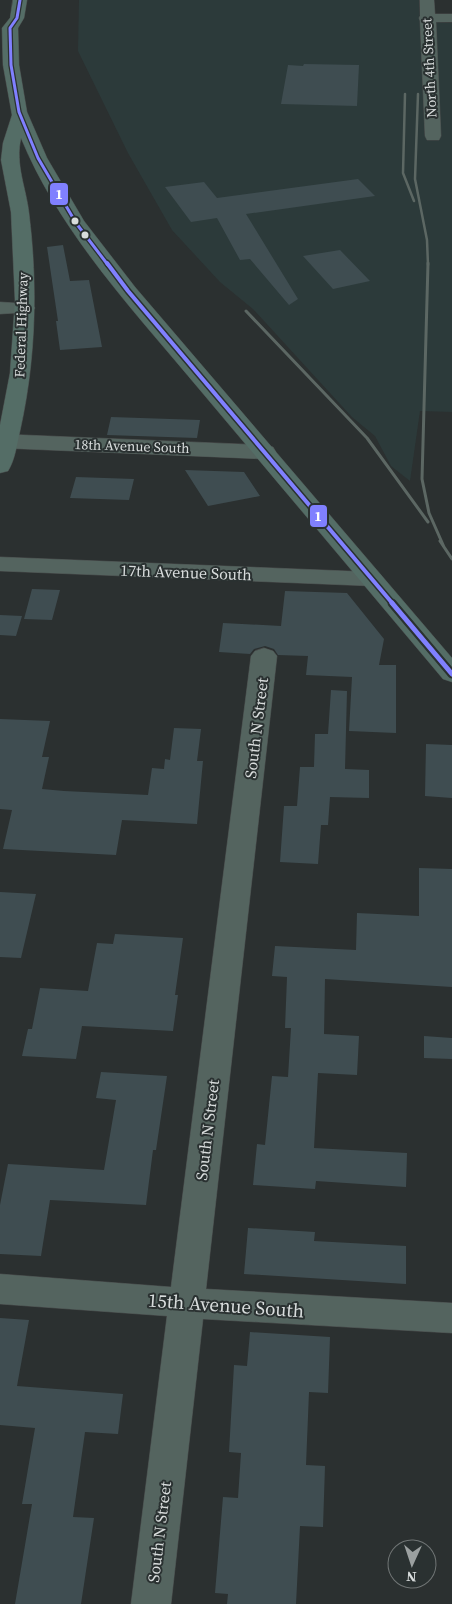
<svg xmlns="http://www.w3.org/2000/svg" width="452" height="1604" viewBox="0 0 452 1604" font-family="'Source Serif 4',serif">
<style>
.built{fill:#2c3a3a}
.building{fill:#3f4d51}
.lines{fill:none;stroke-linecap:round;stroke-linejoin:round}
.minor-casing{stroke:#484b4b;stroke-width:1}
.major-casing{stroke:#484b4b;stroke-width:1}
.minor{fill:#54645f;fill-rule:evenodd}
.major{fill:#546d66;fill-rule:evenodd}
.rail-far1{stroke:#5c6763;stroke-width:2.5}
.rail{stroke:#5c6763;stroke-width:3}
.bus-1-far2-casing{stroke:#2a3131;stroke-width:5.5}
.bus-1-far1-casing{stroke:#2a3131;stroke-width:7}
.bus-1-casing{stroke:#2a3131;stroke-width:9}
.bus-1-far2{stroke:#8080ff;stroke-width:3}
.bus-1-far1{stroke:#8080ff;stroke-width:4}
.bus-1{stroke:#8080ff;stroke-width:5}
.bus-dot{fill:#d8dcdc;stroke:#2a3131;stroke-width:2}
.labels{text-anchor:middle;stroke-width:4;stroke-linejoin:round;paint-order:stroke}
.far-street-label{font-size:14px;fill:#d8dcdc;stroke:#2a3131}
.street-label{font-size:16px;fill:#d8dcdc;stroke:#2a3131}
.near-street-label{font-size:19px;fill:#d8dcdc;stroke:#2a3131}
.line-badge{stroke:#2a3131;stroke-width:2}
.badge-label{font-size:14px;text-anchor:middle;font-weight:bold;fill:#fff}
</style>
<rect width="100%" height="100%" fill="#2b3030"/>
<path class="built" d="M79,0H419L420,21L452,23V412L420,411L410,481L391,466L375,436L352,417L253,309L220,282L172,230L128,153L78,51Z"/>
<path class="building" d="M304,64L359,65L357,106L281,104L288,65L303,66Z
M358,179L375,196L246,214L298,299L289,305L250,259L240,260L217,218L191,222L165,187L204,182L217,198Z
M63,245L70,281L89,280L102,347L60,350L56,321H58L47,247Z
M340,250L370,281L333,289L303,256Z
M111,417L200,420L197,438L107,435Z
M185,470L244,472L260,496L208,506Z
M76,477L134,479L129,500L70,498Z
M32,589L60,590L52,620L24,619Z
M285,591L347,593L384,639L379,665H396V733L349,731L352,677L306,675L308,656L278,655L274,649L265,646L254,649L250,654L219,652L223,623L281,626Z
M0,615L22,616L16,636L0,635Z
M331,690L347,691L345,769L369,770V798L330,797L328,825H321L318,864L280,862L284,806H297L300,767H314L315,734H328Z
M0,719L50,721L42,757H49L42,789L64,791L148,795L152,768L164,769L165,759L170,760L174,728L201,729L197,761H203L197,824L122,820L116,855L3,849L12,810L0,809Z
M426,744L452,745V798L425,796Z
M419,868L452,869V987L325,979L324,1034L359,1036L357,1075L318,1073L314,1148L407,1153L406,1187L316,1181L315,1189L253,1185L257,1144L265,1145L272,1076L288,1077L291,1028H285L287,977L272,976L275,946L356,950L357,913L419,916Z
M0,892L36,894L21,958L0,957Z
M115,934L183,938L175,995H178L173,1031L82,1026L76,1059L22,1056L28,1029H32L40,988L88,991L97,943L113,944Z
M424,1036L452,1038V1059L424,1058Z
M101,1072L167,1076L156,1150H153L146,1205L50,1200L41,1256L0,1254V1205L8,1164L104,1170L116,1100L96,1098Z
M248,1228L315,1232L314,1241L406,1246V1284L244,1274Z
M0,1318L29,1320L17,1386L123,1394L118,1434L85,1432L73,1517L94,1518L81,1604H15L32,1504H22L35,1428L0,1425Z
M250,1332L330,1337L328,1393L309,1392L306,1465L325,1466L323,1527L300,1526L296,1604H227L228,1594L215,1593L223,1497L238,1498L241,1453L229,1452L234,1365L247,1366Z"/>
<g class="lines">
<g class="minor-casing">
<path id="minor" d="M420,0H434L435,14H452V22H436L441,136L439,140H427L425,136L420,21L419,18L420,16Z
M0,302L32,304L35,308L32,312L0,314Z
M0,434L265,445L273,447L276,452L273,457L265,459L0,448Z
M0,557L372,572L380,574L384,579L380,584L372,586L0,571Z
M264,648L273,651L277,656L206,1289L452,1303V1333L203,1319L171,1604H131L167,1316L0,1304V1274L171,1287L251,656L255,651Z"/>
</g>
<g class="major-casing">
<path id="major" d="M13,0H27L24,18L18,28L19,65L27,112L47,158L84,221L135,287L452,658V682L443,679C362,583 281,486 200,390C135,312 60,233 21,138C15,165 26,187 29,213C38,285 36,360 20,431C17,444 15,460 8,471L0,473V425L10,373L15,301L11,212L1,160L3,143L12,115L3,65L2,28L10,18Z"/>
</g>
<use href="#minor" class="minor"/>
<use href="#major" class="major"/>
<path class="rail-far1" d="M405,94L403,173L414,201
M418,94L415,179L427,240L428,265"/>
<path class="rail" d="M428,263L422,479L429,513L444,547
M246,311L367,438L428,522
M440,541L452,559"/>
<g class="bus-1-far2-casing">
<path id="bus-1-far2" d="M20,0L17,18L10,28L11,65L19,112L38,158L76,223L108,265"/>
</g>
<g class="bus-1-far1-casing">
<path id="bus-1-far1" d="M107,263L128,291L393,604"/>
</g>
<g class="bus-1-casing">
<path id="bus-1" d="M392,603L452,674"/>
</g>
<use href="#bus-1-far2" class="bus-1-far2"/>
<use href="#bus-1-far1" class="bus-1-far1"/>
<use href="#bus-1" class="bus-1"/>
</g>
<g class="bus-dot">
<circle cx="75" cy="221" r="4.5"/>
<circle cx="85" cy="235" r="4.5"/>
</g>
<g class="labels">
<g class="far-street-label">
<text transform="translate(429 68) rotate(-93)" y="5">North 4th Street</text>
<text transform="translate(21 325) rotate(-88)" y="5">Federal Highway</text>
<text transform="translate(132 446) rotate(2)" y="5">18th Avenue South</text>
</g>
<g class="street-label">
<text transform="translate(186 572) rotate(2)" y="6">17th Avenue South</text>
<text transform="translate(256 728) rotate(-83)" y="6">South N Street</text>
<text transform="translate(207 1130) rotate(-83)" y="6">South N Street</text>
<text transform="translate(159 1532) rotate(-83)" y="6">South N Street</text>
</g>
<g class="near-street-label">
<text transform="translate(226 1305) rotate(4)" y="7">15th Avenue South</text>
</g>
</g>
<g class="line-badge">
<rect x="49" y="182" width="20" height="24" rx="5" fill="#8080ff"/>
<rect x="309" y="504" width="19" height="24" rx="5" fill="#8080ff"/>
</g>
<g class="badge-label">
<text x="59" y="199">1</text>
<text x="318" y="521">1</text>
</g>
<g transform="translate(412 1564) rotate(183)"><circle r="24" fill="#2a3131" stroke="#707575"/>
<path d="M0-4L9 19L0 12L-9 19Z" fill="#9ba0a0"/>
<text y="-8" font-size="14" font-weight="bold" text-anchor="middle" fill="#d8dcdc">N</text>
</g>
</svg>
